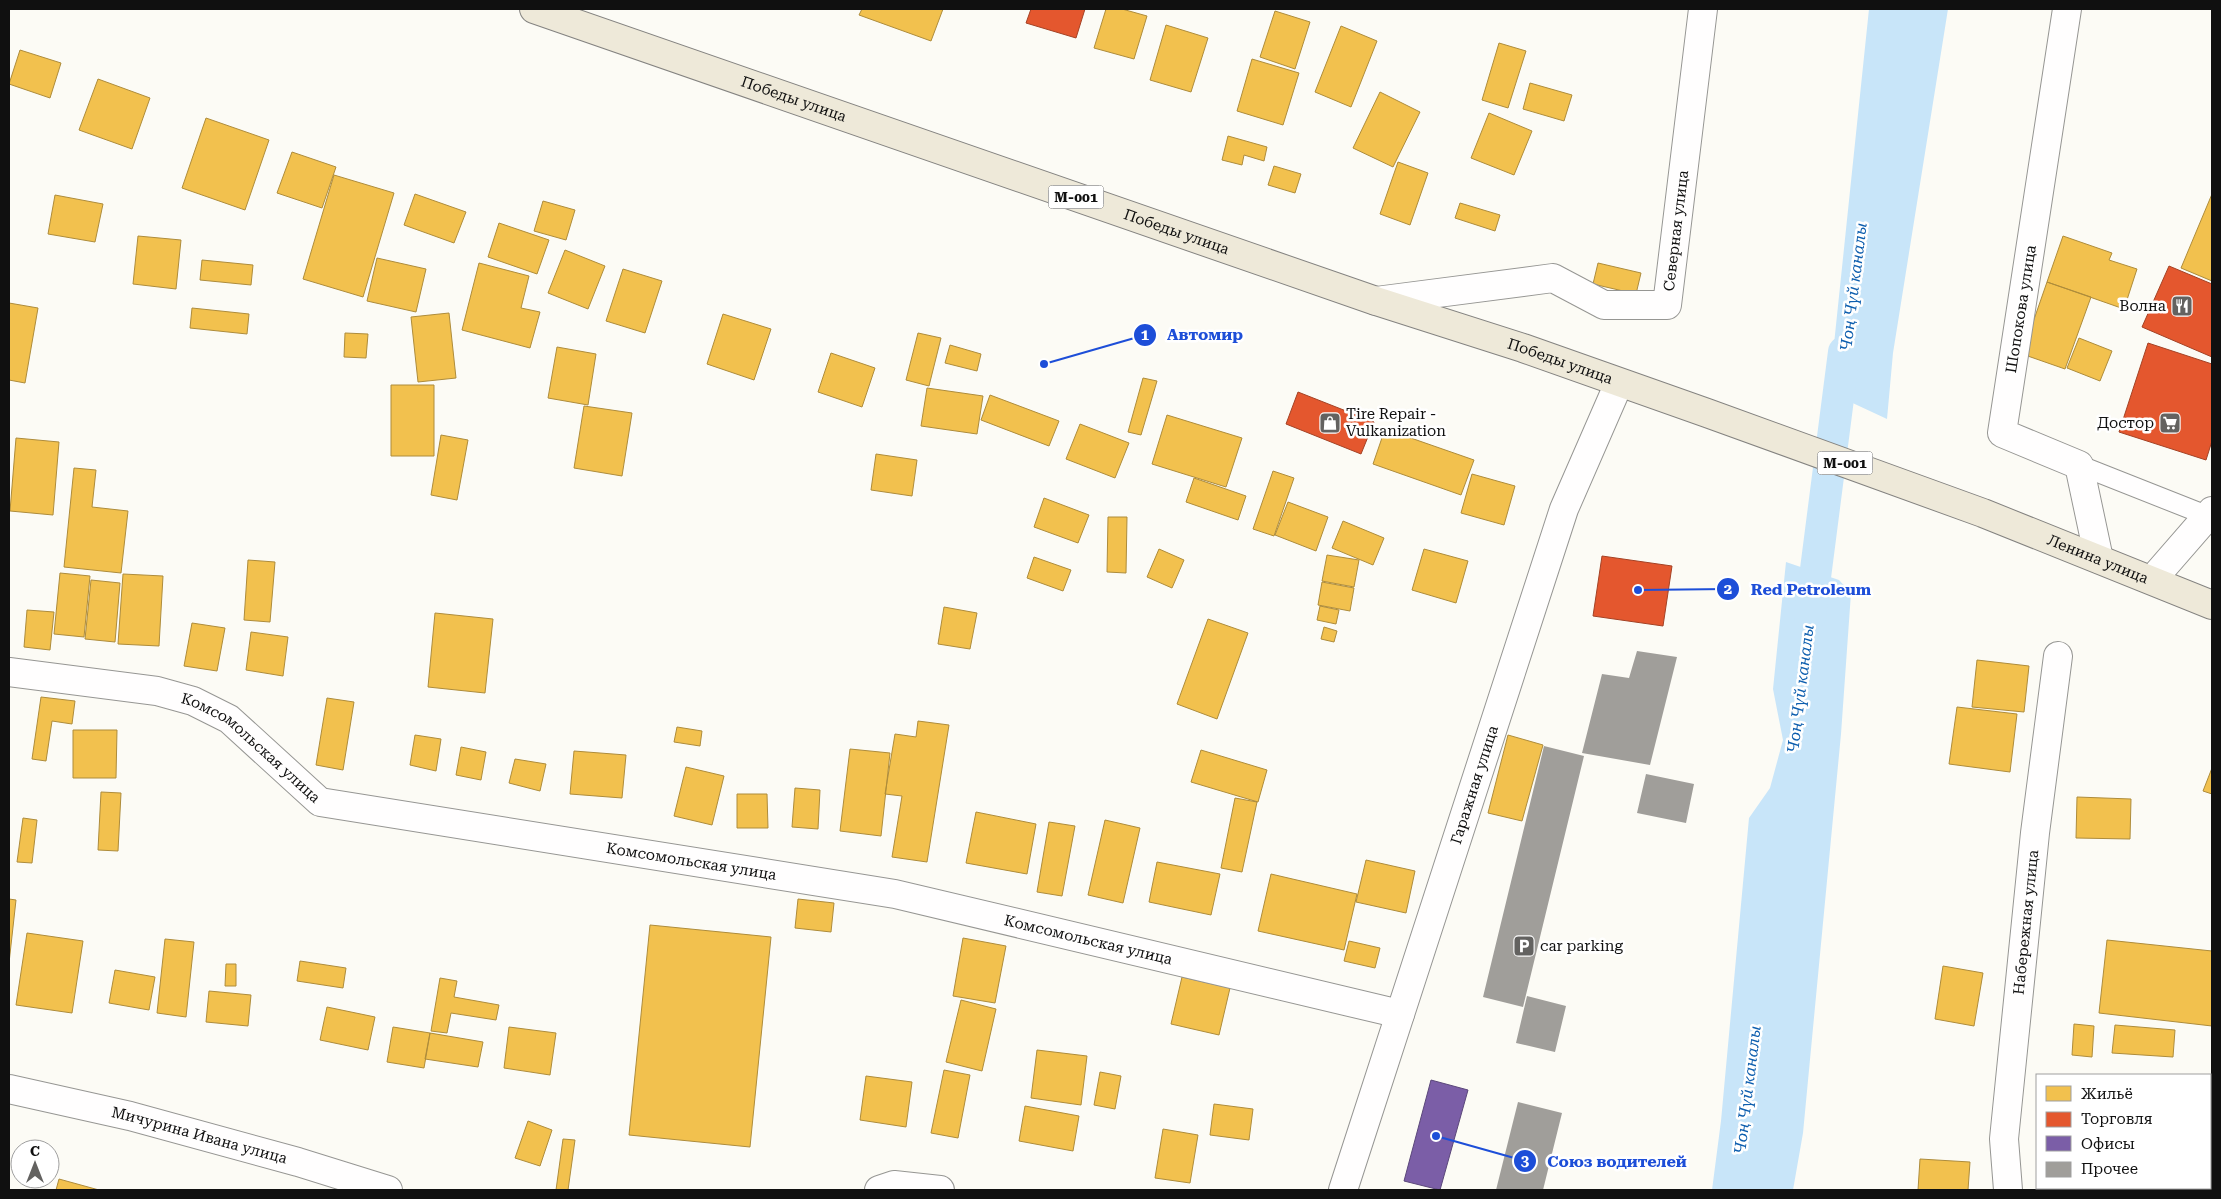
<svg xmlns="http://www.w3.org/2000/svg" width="2221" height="1199" viewBox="0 0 2221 1199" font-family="'Roboto Serif',serif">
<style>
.water{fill:#c8e5f9}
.homes{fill:#f2c14e;stroke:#ae8c3b}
.shops{fill:#e4572e;stroke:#a44225}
.offices{fill:#7b5ea7;stroke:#5b477a}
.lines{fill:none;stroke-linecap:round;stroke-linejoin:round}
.canal{stroke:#c8e5f9;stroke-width:32}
.building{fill:#a09e9a}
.lane-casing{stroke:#969693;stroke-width:21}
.street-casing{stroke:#969693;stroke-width:30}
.primary-casing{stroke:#848380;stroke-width:30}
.lane{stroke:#fffefe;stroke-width:19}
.street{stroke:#fffefe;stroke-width:28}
.primary{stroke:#eee9d9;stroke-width:28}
.labels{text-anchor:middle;stroke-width:5;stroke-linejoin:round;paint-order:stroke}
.shield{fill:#fff;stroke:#585858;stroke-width:1}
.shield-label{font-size:14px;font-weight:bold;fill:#101010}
.street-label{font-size:15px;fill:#101010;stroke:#fff}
.poi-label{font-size:15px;fill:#101010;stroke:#fff;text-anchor:end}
.water-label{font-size:16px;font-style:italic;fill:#0d5eae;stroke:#fff}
.leader{fill:none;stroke:#1d4ed8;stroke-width:2}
.callout-dot{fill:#1d4ed8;stroke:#fff;stroke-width:2}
.mark-label{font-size:15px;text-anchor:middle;font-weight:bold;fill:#fff}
.callout-label{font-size:16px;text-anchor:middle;font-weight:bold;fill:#1d4ed8;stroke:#fff;stroke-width:5;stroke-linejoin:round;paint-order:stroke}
</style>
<rect width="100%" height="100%" fill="#fcfbf5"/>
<path class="water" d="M1869,9H1948L1893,353L1887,419L1829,392Z
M1786,562L1839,580L1851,593L1841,734L1803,1133L1793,1190H1712L1721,1121L1749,818L1770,788L1783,740L1773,689Z"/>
<path class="homes" d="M862,9H943L931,41L859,15Z
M1106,9H1122L1147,16L1134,59L1094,48Z
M1275,11L1310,22L1295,69L1260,57Z
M1166,25L1208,38L1191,92L1150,80Z
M1341,26L1377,41L1351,107L1315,92Z
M1499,43L1526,51L1508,108L1482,100Z
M20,50L61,63L50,98L9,84Z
M1252,59L1299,73L1283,125L1237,111Z
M98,79L150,98L132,149L79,130Z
M1530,83L1572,95L1564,121L1523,109Z
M1380,92L1420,112L1393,167L1353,148Z
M1489,113L1532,131L1514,175L1471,158Z
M206,118L269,140L245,210L182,188Z
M1228,136L1267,147L1264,161L1244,155L1242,165L1222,160Z
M292,152L336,167L322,208L277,193Z
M1398,162L1428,173L1410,225L1380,214Z
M1274,166L1301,174L1295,193L1268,185Z
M334,175L394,193L363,297L303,279Z
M415,194L466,212L454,243L404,225Z
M2212,194V281L2181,268Z
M55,195L103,204L95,242L48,234Z
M543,201L575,210L566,240L534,231Z
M1460,203L1500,215L1495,231L1455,218Z
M499,223L549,240L537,274L488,257Z
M138,236L181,240L176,289L133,284Z
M2063,236L2112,253L2109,260L2137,269L2124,309L2047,282Z
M565,250L605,266L588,309L548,293Z
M377,258L426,269L416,312L367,301Z
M202,260L253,265L251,285L200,280Z
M479,263L529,276L521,308L540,312L530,348L462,330Z
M1598,263L1641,273L1636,294L1593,284Z
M623,269L662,281L645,333L606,321Z
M2047,282L2091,297L2065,369L2022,354Z
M9,303L38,308L25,383L9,380Z
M192,308L249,314L247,334L190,328Z
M449,313L456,378L418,382L411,317Z
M723,314L771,329L754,380L707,364Z
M345,333L368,334L366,358L344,357Z
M918,333L941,338L929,386L906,380Z
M2079,338L2112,351L2100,381L2067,368Z
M950,345L981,354L977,371L945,363Z
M557,347L596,354L588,405L548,398Z
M831,353L875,368L862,407L818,392Z
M1143,378L1157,381L1141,435L1128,432Z
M391,385H434V456H391Z
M927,388L983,396L977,434L921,426Z
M990,395L1059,421L1049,446L981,420Z
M584,406L632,413L622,476L574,468Z
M1167,415L1242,438L1226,487L1152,464Z
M1080,424L1129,443L1115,478L1066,459Z
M1385,429L1474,460L1461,495L1373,464Z
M441,435L468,440L457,500L431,495Z
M16,438L59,442L53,515L10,511Z
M876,454L917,460L912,496L871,490Z
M74,468L96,470L92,507L128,511L121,573L64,567Z
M1273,471L1294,478L1274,536L1253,529Z
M1472,474L1515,486L1504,525L1461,513Z
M1194,478L1246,496L1238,520L1186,502Z
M1044,498L1089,515L1078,543L1034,527Z
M1288,502L1328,517L1316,551L1275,535Z
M1108,517H1127L1126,573L1107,572Z
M1343,521L1384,538L1373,565L1332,548Z
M1159,549L1184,560L1172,588L1147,577Z
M1424,549L1468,561L1456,603L1412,590Z
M1327,555L1359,560L1354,587L1322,581Z
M1034,557L1071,570L1063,591L1027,578Z
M248,560L275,562L270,622L244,620Z
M60,573L90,576L84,637L54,634Z
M123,574L163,576L159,646L118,644Z
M91,580L120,583L115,642L85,639Z
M1322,582L1354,588L1350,611L1318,605Z
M1320,606L1339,610L1336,624L1317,620Z
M944,607L977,613L970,649L938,644Z
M27,610L54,612L50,650L24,647Z
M435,613L493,619L485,693L428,687Z
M1208,619L1248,633L1217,719L1177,704Z
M192,623L225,628L217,671L184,666Z
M1324,627L1337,631L1334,642L1321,639Z
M251,632L288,637L283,676L246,670Z
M1977,660L2029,666L2024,712L1972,707Z
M41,697L75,701L72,724L52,721L46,761L32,759Z
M327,698L354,702L343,770L316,765Z
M1957,707L2017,714L2010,772L1949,764Z
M918,721L949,725L927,862L892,857L902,796L885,794L895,734L916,737Z
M677,727L702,731L700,746L674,742Z
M73,730H117L116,778H73Z
M415,735L441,739L436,771L410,765Z
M1508,735L1543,745L1522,821L1488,813Z
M461,747L486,752L481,780L456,775Z
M850,749L890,753L881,836L840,831Z
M1201,750L1267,770L1258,802L1191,782Z
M574,751L626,755L622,798L570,794Z
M515,759L546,764L540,791L509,783Z
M686,767L724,776L712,825L674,816Z
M2212,768V794L2203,791Z
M795,788L820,790L818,829L792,827Z
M101,792L121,793L118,851L98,850Z
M737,794H767L768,828H737Z
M2077,797L2131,799L2130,839L2076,838Z
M1235,798L1257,802L1242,872L1221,868Z
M976,812L1036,824L1027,874L966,863Z
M23,818L37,820L32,863L17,862Z
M1105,820L1140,828L1123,903L1088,895Z
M1049,822L1075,826L1062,896L1037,892Z
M1366,860L1415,871L1406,913L1356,902Z
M1157,862L1220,874L1211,915L1149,902Z
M1271,874L1357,894L1344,950L1258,931Z
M9,899L16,900L9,963Z
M798,899L834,903L831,932L795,928Z
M650,925L771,937L750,1147L629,1135Z
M27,933L83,941L72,1013L16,1005Z
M963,938L1006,946L995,1003L953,996Z
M165,939L194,942L186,1017L157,1013Z
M2107,940L2212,951V1026L2099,1013Z
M1349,941L1380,948L1375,968L1344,961Z
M300,961L346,968L343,988L297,981Z
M226,964H236V986H225Z
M1943,966L1983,973L1974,1026L1935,1019Z
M115,970L155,977L149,1010L109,1003Z
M1182,977L1230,988L1219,1035L1171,1024Z
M440,978L457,981L454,997L499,1005L496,1020L451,1013L447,1033L431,1031Z
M209,991L251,995L248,1026L206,1022Z
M961,1000L996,1009L982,1071L946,1062Z
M327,1007L375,1017L368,1050L320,1040Z
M2074,1024L2094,1026L2092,1057L2072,1055Z
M2115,1025L2175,1030L2173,1057L2112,1053Z
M393,1027L430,1033L424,1068L387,1062Z
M509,1027L556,1033L550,1075L504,1068Z
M430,1033L483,1042L478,1067L425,1059Z
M1037,1050L1087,1056L1081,1105L1031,1098Z
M944,1070L970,1075L958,1138L931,1133Z
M1100,1072L1121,1076L1115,1109L1094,1105Z
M866,1076L912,1082L906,1127L860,1120Z
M2210,1081H2212V1108L2210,1107Z
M1214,1104L1253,1109L1249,1140L1210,1135Z
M1025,1106L1079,1116L1073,1151L1019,1141Z
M528,1121L552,1130L540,1166L515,1158Z
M1163,1129L1198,1135L1190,1183L1155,1178Z
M563,1139L575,1140L568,1190H556Z
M2210,1143H2212V1190H2083V1188H2210Z
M1920,1159L1970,1162L1968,1190H1918Z
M59,1179L99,1190H56Z"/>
<path class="shops" d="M1031,9H1085L1076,38L1026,23Z
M2169,266L2212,284V357L2142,327Z
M2148,343L2212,364V441L2206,460L2119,432Z
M1298,392L1374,422L1361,454L1286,424Z
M1602,556L1672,566L1663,626L1593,616Z"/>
<path class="offices" d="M1431,1080L1468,1090L1440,1190L1404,1181Z"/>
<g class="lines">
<path class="canal" d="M1810,616L1844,352"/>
</g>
<path class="building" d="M1637,651L1677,657L1650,765L1582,753L1602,674L1629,678Z
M1544,746L1584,756L1523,1007L1483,997Z
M1646,774L1694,784L1686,823L1637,813Z
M1527,996L1566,1006L1555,1052L1516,1043Z
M1518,1102L1562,1113L1543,1190H1496Z"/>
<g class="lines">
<g class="lane-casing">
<path id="lane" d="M2079,465L2208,516"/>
</g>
<g class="street-casing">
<g id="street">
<path d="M2067,9L2002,433L2079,465L2099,559"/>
<path id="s1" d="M1376,301L1553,278L1604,305H1667L1703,9"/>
<path d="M2152,580L2212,511"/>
<path id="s2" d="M9,672L157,691L193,701L229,719L320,802L895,894L1400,1014"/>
<path id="s3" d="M9,1089L130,1116L298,1162L388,1190"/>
<path d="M879,1190L894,1185L940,1190"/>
<path id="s4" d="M1343,1190L1564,509L1619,383"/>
<path id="s5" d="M2008,1190L2004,1139L2035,833L2058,656"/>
</g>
</g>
<g class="primary-casing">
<g id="primary">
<path id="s6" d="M534,9L1376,301L1523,348L1707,413L1983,513L2212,605"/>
</g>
</g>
<use href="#lane" class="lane"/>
<use href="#street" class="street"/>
<use href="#primary" class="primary"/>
</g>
<defs>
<g id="restaurant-square" transform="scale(1.125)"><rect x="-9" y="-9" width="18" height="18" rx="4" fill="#636260" stroke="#fff"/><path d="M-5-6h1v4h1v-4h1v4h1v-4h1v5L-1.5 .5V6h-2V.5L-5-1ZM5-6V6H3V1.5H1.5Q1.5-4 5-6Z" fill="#fff"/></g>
<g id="shop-square" transform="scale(1.125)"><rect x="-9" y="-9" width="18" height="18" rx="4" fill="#636260" stroke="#fff"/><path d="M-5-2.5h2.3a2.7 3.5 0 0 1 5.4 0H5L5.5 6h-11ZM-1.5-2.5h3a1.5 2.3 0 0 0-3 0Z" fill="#fff"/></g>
<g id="supermarket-square" transform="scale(1.125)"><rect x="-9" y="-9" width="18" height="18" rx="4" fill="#636260" stroke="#fff"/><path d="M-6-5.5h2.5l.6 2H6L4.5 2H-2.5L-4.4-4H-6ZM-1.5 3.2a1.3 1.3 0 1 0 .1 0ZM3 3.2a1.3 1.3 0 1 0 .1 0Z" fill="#fff"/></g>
<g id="parking-square" transform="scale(1.125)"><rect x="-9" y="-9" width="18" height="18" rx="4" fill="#636260" stroke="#fff"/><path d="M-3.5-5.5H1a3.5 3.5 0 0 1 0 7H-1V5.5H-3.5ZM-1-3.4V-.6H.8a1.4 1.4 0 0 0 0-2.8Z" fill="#fff"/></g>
</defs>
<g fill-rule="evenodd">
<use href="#restaurant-square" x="2182" y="306"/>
<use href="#shop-square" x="1330" y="423"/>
<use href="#supermarket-square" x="2170" y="423"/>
<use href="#parking-square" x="1524" y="946"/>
</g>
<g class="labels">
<g class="shield">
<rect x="1048.5" y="185.5" width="55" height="23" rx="4"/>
<rect x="1817.5" y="451.5" width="55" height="23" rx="4"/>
</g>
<g class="shield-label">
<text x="1076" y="202">М-001</text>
<text x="1845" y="468">М-001</text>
</g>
<g class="street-label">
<text dy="5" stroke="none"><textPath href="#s6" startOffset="275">Победы улица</textPath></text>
<text dy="5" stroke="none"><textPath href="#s1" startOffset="374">Северная улица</textPath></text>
<text dy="5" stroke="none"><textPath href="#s6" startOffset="680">Победы улица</textPath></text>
<text transform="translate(2021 309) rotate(-81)" y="5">Шопокова улица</text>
<text dy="5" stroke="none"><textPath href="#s6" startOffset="1085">Победы улица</textPath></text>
<text dy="5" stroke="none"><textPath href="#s6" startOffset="1658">Ленина улица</textPath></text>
<text dy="5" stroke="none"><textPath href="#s2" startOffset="261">Комсомольская улица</textPath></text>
<text dy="5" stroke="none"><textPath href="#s4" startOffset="426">Гаражная улица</textPath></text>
<text dy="5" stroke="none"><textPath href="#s2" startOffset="726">Комсомольская улица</textPath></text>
<text dy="5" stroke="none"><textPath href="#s5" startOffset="269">Набережная улица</textPath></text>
<text dy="5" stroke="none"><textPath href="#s2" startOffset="1131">Комсомольская улица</textPath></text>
<text dy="5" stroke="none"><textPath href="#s3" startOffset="196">Мичурина Ивана улица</textPath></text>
</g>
<g class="poi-label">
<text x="2166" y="311">Волна</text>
<text x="1346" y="419" text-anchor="start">Tire Repair -<tspan x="1346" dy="17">Vulkanization</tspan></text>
<text x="2154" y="428">Достор</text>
<text x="1540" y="951" text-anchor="start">car parking</text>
</g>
<g class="water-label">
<text transform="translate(1853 287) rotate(-83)" y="6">Чоң Чүй каналы</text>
<text transform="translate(1800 689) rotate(-83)" y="6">Чоң Чүй каналы</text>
<text transform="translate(1747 1090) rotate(-83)" y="6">Чоң Чүй каналы</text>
</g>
</g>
<path class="leader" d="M1044 364L1145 335M1638 590L1728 589M1436 1136L1525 1161"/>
<g class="callout-dot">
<circle cx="1044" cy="364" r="5"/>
<circle cx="1638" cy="590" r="5"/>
<circle cx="1436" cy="1136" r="5"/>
<circle cx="1145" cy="335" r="12"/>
<circle cx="1728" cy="589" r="12"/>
<circle cx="1525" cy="1161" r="12"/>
</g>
<g class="mark-label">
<text x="1145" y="340">1</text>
<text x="1728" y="594">2</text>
<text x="1525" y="1166">3</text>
</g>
<g class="callout-label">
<text x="1205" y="340">Автомир</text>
<text x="1811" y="595">Red Petroleum</text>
<text x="1617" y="1167">Союз водителей</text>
</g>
<rect width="2221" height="1199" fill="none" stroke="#101010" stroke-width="20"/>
<rect x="2036" y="1074" width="175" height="115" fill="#ffffff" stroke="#9f9f9f"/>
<rect x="2046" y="1086" width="25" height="15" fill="#f2c14e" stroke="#9f9f9f"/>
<text x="2081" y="1099" font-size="15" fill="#101010">Жильё</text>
<rect x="2046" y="1112" width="25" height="15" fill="#e4572e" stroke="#9f9f9f"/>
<text x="2081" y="1124" font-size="15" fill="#101010">Торговля</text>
<rect x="2046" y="1136" width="25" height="15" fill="#7b5ea7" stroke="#9f9f9f"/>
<text x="2081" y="1149" font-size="15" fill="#101010">Офисы</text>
<rect x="2046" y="1162" width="25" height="15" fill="#a09e9a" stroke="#9f9f9f"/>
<text x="2081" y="1174" font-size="15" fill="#101010">Прочее</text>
<g transform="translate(35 1164)"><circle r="24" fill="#ffffff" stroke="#9f9f9f"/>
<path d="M0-4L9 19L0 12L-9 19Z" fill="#636260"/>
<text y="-8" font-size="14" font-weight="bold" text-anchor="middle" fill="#101010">С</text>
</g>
</svg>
